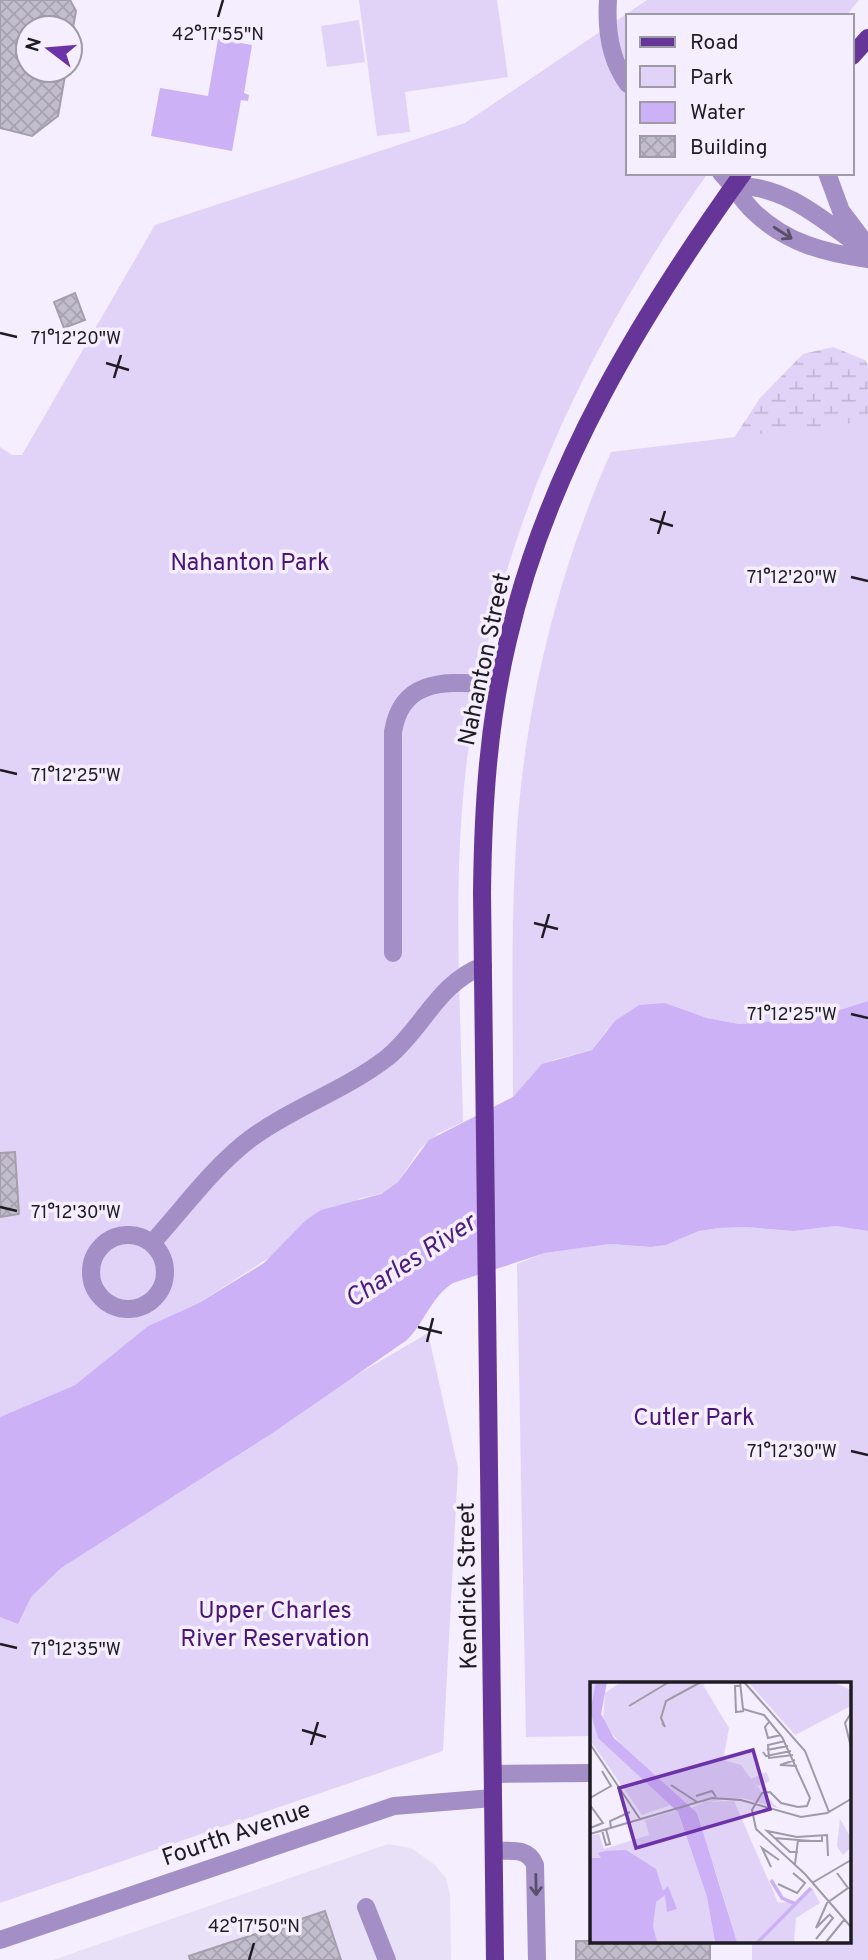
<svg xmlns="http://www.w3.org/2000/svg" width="868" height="1960" viewBox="0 0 868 1960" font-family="Overpass,sans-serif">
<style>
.built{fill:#e8e0f7}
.wetland{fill:url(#wetland-marsh)}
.park{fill:#e1d3f8}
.water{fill:#cdb1f6}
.building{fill:url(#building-cross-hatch);stroke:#a49ead;stroke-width:2}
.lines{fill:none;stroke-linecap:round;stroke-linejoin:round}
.minor{stroke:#a38ec5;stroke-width:18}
.major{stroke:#653598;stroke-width:18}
.oneway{stroke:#5a4f6b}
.ticks{fill:none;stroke:#1e1c22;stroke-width:2.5}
.labels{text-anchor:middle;stroke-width:7;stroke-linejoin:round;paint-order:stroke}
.park-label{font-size:24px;fill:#491577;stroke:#f4eefe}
.street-label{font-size:24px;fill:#1e1c22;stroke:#f4eefe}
.water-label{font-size:26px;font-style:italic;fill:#4d1b7d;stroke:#f4eefe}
.inset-river{fill:none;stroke:#cdb1f6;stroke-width:3.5}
.inset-road{fill:none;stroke:#9e9aa6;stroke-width:2}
.view{fill:#6c32a8;fill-opacity:0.15;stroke:#6c32a8;stroke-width:3.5}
.inset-edge{fill:none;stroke:#1e1c22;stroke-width:3.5}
.ticks-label{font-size:18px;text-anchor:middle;fill:#1e1c22;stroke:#f4eefe;stroke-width:7;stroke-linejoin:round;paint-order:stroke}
</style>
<defs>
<pattern id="wetland-marsh" width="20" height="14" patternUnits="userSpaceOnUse" patternTransform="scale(1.75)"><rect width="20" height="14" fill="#e1d3f8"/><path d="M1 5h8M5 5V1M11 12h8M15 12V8" fill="none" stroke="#c1b5d4"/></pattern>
<pattern id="building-cross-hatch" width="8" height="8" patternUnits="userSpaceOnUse" patternTransform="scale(1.75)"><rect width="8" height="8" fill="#c2bdcc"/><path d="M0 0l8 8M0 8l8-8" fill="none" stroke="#a6a2af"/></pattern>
</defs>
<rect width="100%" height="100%" fill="#f4eefe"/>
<path class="built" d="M388,1844L411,1848L435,1865L446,1878L450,1895L451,1960H53Z"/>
<path class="wetland" d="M833,347L865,360L868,366V492L701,489L760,398L803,354Z"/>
<path class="park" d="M359,0H497L508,77L405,92L410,132L377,136Z
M647,0H859L846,16H628V173H708C571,366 480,573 462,810C454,914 461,1019 463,1122L439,1133L420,1149L398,1182L380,1194L361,1198L199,1303L148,1326L75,1385L0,1417V447L12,455H22L155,225L465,123Z
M359,20L365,62L327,67L321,26Z
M868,421V1001L814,1018L739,1024L707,1018L665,1003L607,1030L592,1050L553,1060L513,1097C513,1019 511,941 515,863C521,723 554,581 611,452Z
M836,1226L868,1231V1960H752V1941H849V1684H592L591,1736L526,1737L517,1264L545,1253L610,1244L651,1247L666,1245L699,1231L719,1228L745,1227L794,1231Z
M428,1333L458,1468L443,1751L0,1903V1585Z"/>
<path class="water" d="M218,39L252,45L244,93L249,95L248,101L241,100L232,151L151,136L160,88L208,96Z
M868,1001V1231L836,1226L794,1231L745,1227L719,1228L699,1231L666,1245L651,1247L610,1244L545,1253L453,1283C431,1297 425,1322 407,1340L271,1434L61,1568L31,1597L18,1624L0,1617V1417L75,1385L148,1326L199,1303L264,1263L306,1220L321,1210L381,1194L398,1182L429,1140L513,1097L542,1064L592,1050L615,1021L639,1005L665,1003L707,1018L739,1024L814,1018Z"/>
<path class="building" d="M0,0H70L76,11L73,28H28V70H66L58,116L32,136L0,128Z
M75,293L85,320L64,328L54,302Z
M15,1152L19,1214L0,1217V1153Z
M325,1911L341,1960H190L189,1956Z
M576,1941H710V1960H576Z"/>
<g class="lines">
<path class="minor" d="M608,0C606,30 610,60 628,84
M721,173C733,185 741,199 753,211C786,243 825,253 868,259
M827,173L841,211L866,244
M734,186C787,184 827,224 868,252
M393,953V732C402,674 452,683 498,684
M91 1272a37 37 0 1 1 74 0a37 37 0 1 1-74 0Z
M152,1243C183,1209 213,1167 250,1139C293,1107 346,1090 388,1057C423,1028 438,983 483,966
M493,1774L592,1773
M494,1851C510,1851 528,1847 535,1865L537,1960
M366,1907L387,1960
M0,1940L394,1806L493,1798"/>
<path class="major" d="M852,56L868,38
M495,1960L482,893C483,807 488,724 508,640C547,469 642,314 743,173"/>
</g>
<defs><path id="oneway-shaft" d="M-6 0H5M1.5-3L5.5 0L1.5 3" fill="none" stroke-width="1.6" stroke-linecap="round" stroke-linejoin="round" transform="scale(1.75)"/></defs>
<g class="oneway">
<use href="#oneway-shaft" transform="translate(783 233) rotate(33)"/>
<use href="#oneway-shaft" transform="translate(536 1885) rotate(89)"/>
</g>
<path class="ticks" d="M218,17L223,0M0,333L17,337M106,363L129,370M114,378L121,355M650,519L673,526M658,534L665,511M851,577L868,581M0,770L17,774M534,923L558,929M542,938L549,914M851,1014L868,1018M0,1207L17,1211M418,1327L442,1333M427,1342L433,1318M851,1451L868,1455M0,1644L17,1648M302,1730L326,1737M311,1745L318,1722M249,1960L254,1943"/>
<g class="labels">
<g class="park-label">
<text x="250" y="570">Nahanton Park</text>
<text x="694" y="1425">Cutler Park</text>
<text x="275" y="1618">Upper Charles<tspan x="275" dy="28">River Reservation</tspan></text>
</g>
<g class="street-label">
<text transform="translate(484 659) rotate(-78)" y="8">Nahanton Street</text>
<text transform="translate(467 1586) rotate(-91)" y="8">Kendrick Street</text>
<text transform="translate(236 1833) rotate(-19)" y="8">Fourth Avenue</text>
</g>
<g class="water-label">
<text transform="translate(410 1260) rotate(-33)" y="9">Charles River</text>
</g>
</g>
<g transform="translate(590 1682)">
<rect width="261" height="261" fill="#f4eefe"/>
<path d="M158,0H243L261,8V24L205,53Z" fill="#e1d3f8"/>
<path d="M108,132L185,221L207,219L222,206L230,221L206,236L204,260H147ZM250,137L260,154L259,167L253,173L247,164Z" fill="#e1d3f8"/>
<path d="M0,0H7L2,18L20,66L81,123L52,133L0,58ZM31,0H117L113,3L139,46L133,78L151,83L161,97L176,90L180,99L168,104L162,99L188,126L152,116L96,122L89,117L37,70L13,40L15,11ZM144,119L205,260H147L131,200L117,172L108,132L101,126L114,120ZM87,128L117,215L125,260H0V154L9,152L14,167L59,153L55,138Z" fill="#e1d3f8"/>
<path d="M6,0H17L11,32L24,56L107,131L147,260H125L117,215L88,130L8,56L0,29ZM36,168L66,187L73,209L78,204L87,227L77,230L75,213L66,220L63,244L67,260H0V176H11L8,171L16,169Z" fill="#cdb1f6"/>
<path class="inset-river" d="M181,198L192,216L206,222M168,260L221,206"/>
<path class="inset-road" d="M150,0L153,27L174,33L192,55L220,116L217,124L208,125L191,121L180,110L172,111L162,128L166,147L215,192L261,245M154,0L215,69L239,130M150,4H145L146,30L154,29M39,24L79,0M261,31L255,41L261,65M179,40L175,45L178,56L191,53M72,41L75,45L71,36L76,19L111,0M195,59L178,63L179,76L203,73M0,62L50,137M177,68L198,64M173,70L176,74L201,69M205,78L190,83L207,84M81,103L107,120M106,114L122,109L126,115M0,116L21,104L12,89M0,123L13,141L0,146M21,146L20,139L40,130M12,148L16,163L20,162L16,147M0,152L122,116L151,118L211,135L237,131L261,117M184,156L221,159H232V154M208,170H200L177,149L207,155L237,153L238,174M205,182L208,158M181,185L172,166L189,178M222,201L261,178M188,202L207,211L215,201L203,191M239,233L226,246L237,221L258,206L247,191M226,257L243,236L239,232M236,260L254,238"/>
<path class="view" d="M163,68L180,127L46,166L29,106Z"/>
<rect width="261" height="261" class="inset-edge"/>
</g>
<g class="ticks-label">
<text x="218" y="40">42°17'55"N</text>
<text x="76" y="344">71°12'20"W</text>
<text x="792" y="583">71°12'20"W</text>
<text x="76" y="781">71°12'25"W</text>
<text x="792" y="1020">71°12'25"W</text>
<text x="76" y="1218">71°12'30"W</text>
<text x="792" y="1457">71°12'30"W</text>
<text x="76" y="1655">71°12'35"W</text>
<text x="254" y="1932">42°17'50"N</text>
</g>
<rect x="626" y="14" width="228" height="161" fill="#f4eefe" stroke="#9e9aa6" stroke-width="2"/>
<rect x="640" y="37" width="35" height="10" fill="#653598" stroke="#9e9aa6" stroke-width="2"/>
<text x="690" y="49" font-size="21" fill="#1e1c22">Road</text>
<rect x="640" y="66" width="35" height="21" fill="#e1d3f8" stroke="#9e9aa6" stroke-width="2"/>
<text x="690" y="84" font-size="21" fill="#1e1c22">Park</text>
<rect x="640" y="102" width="35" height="21" fill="#cdb1f6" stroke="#9e9aa6" stroke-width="2"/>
<text x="690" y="119" font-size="21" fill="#1e1c22">Water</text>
<rect x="640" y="136" width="35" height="21" fill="url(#building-cross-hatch)" stroke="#9e9aa6" stroke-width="2"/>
<text x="690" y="154" font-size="21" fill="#1e1c22">Building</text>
<g transform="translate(49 49) rotate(286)"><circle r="33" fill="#f4eefe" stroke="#9e9aa6" stroke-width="2"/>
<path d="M0-5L12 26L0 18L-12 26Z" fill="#6c32a8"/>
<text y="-10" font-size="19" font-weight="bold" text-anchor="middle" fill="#1e1c22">N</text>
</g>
</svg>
